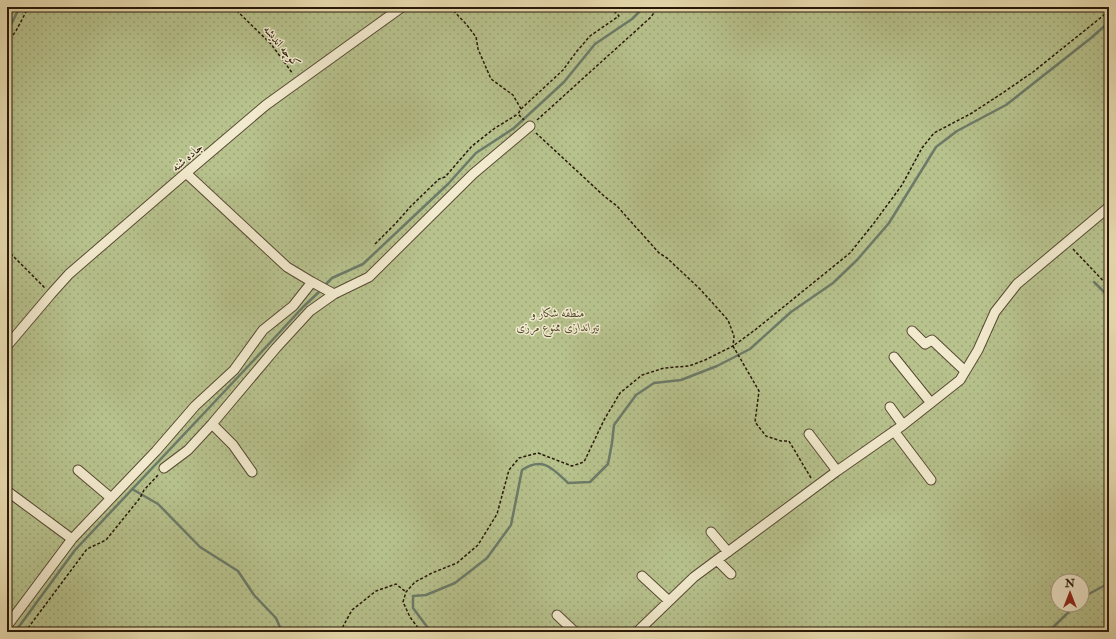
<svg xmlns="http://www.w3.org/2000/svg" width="1116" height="639" viewBox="0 0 1116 639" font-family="'IM FELL Double Pica',Amiri,serif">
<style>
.grass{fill:url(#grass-dots);stroke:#706e4b;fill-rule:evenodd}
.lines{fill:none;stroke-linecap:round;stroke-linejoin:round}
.stream{stroke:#6c7b69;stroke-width:2.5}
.minor-casing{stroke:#594a34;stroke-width:11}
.path{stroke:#281909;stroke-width:1.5;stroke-dasharray:3 2;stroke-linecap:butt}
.minor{stroke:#f2eace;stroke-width:9}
.labels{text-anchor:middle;stroke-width:3;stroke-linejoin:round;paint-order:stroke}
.street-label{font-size:12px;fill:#281909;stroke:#f2eace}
.park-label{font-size:12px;font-style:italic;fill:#534c31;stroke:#f2eace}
</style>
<defs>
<pattern id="grass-dots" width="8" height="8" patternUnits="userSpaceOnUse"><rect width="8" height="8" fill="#b7c28d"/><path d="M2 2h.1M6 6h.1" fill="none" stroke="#9da678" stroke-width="1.8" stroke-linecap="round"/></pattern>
</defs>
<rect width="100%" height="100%" fill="#ebdfb3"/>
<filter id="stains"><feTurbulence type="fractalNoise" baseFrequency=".005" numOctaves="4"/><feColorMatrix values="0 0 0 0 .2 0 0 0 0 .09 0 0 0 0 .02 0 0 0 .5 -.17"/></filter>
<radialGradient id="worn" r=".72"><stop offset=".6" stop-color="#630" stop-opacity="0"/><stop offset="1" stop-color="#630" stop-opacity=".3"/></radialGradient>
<path class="grass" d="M7,7H1109V632H7ZM1058,581H1082V605H1058Z"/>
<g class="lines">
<path class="stream" d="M7,32L20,7
M1094,282L1109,297
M324,286L332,278L363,264L448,184L476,153L514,128L564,82L595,44L632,19L644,7
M132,489L158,504L200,547L238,571L254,595L276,618L282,632
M1082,599L1087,595L1109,583
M15,632L75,550L254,360L303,307L321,290
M431,632L413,608V596L426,595L455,583L487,558L511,525L522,470C543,456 553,469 568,483L590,482L608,464L612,443L614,425L636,395L654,383L681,380L717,366L750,349L791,312L833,283L857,260L889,223L936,147L957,131L1006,105L1091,38L1109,22
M1048,632L1076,605"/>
<g class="minor-casing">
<path id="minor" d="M186,173L287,267L312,282
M912,331L925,344L932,340L965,371
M7,346L51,294L69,274L186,173L266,105L402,7
M894,357L931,403
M890,407L903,425
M212,424L233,445L252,472
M894,431L931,480
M809,434L837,471
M164,468L188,450L212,424L276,348L310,311L334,294
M78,470L111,498
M7,491L72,539L156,451L195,406L234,370L263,330L293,306L312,282L334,294L369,277L473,174L530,126
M711,532L728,552
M717,560L731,574
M642,576L669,601
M557,615L575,632
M7,626L72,539
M637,632L694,577L837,471L903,425L960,380L978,350L995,312L1017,284L1109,207"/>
</g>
<path class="path" d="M233,7L271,44L293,74
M450,7L467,25L476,37L478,49L491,79L513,95L521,109L518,114L524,120
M7,43L16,31L28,8L30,7
M521,109L563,70L577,51L590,36L619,16L610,7
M537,120L651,17L658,7
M375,244L396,223L411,206L439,179L445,177L472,146L495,128L518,114
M1073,249L1109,287
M7,250L45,288
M811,478L789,441H781L766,436L755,422L759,391L733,346L755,330L850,253L874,223L902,185L922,148L934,133L972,113L1004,92L1033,72L1109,11
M25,632L87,549L106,540L140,498L144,490L159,474
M340,632L352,610L376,591L396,584L406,592
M421,632L410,617L403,602L406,592L415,582L432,573L457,563L478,545L497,514L509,470L519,458L538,453L572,466L584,462L604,420L620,393L642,375L664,368L689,366L705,360L733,346L734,336L728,320L700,289L667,258L659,253L617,206L604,196L536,133"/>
<use href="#minor" class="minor"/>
</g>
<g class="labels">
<g class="street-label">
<text transform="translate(282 46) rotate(50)" y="4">کوچه اندیشه</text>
<text transform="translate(187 157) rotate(-41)" y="4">جاده شنه</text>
</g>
<g class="park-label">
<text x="558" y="317">منطقه شکار و<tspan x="558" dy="14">تیراندازی ممنوع مرزی</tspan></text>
</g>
</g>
<rect width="1116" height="639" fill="none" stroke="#ebdfb3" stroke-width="24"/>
<rect x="8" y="8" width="1100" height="623" fill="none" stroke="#281909" stroke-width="2"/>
<rect x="12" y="12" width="1092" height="615" fill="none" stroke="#281909"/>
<g transform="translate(1070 593)"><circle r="19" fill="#f2eace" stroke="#a1967f"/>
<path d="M0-3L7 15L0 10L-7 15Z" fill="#8f2418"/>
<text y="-6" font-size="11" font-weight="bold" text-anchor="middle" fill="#281909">N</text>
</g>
<rect width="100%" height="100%" filter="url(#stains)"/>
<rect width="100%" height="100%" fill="url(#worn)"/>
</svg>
